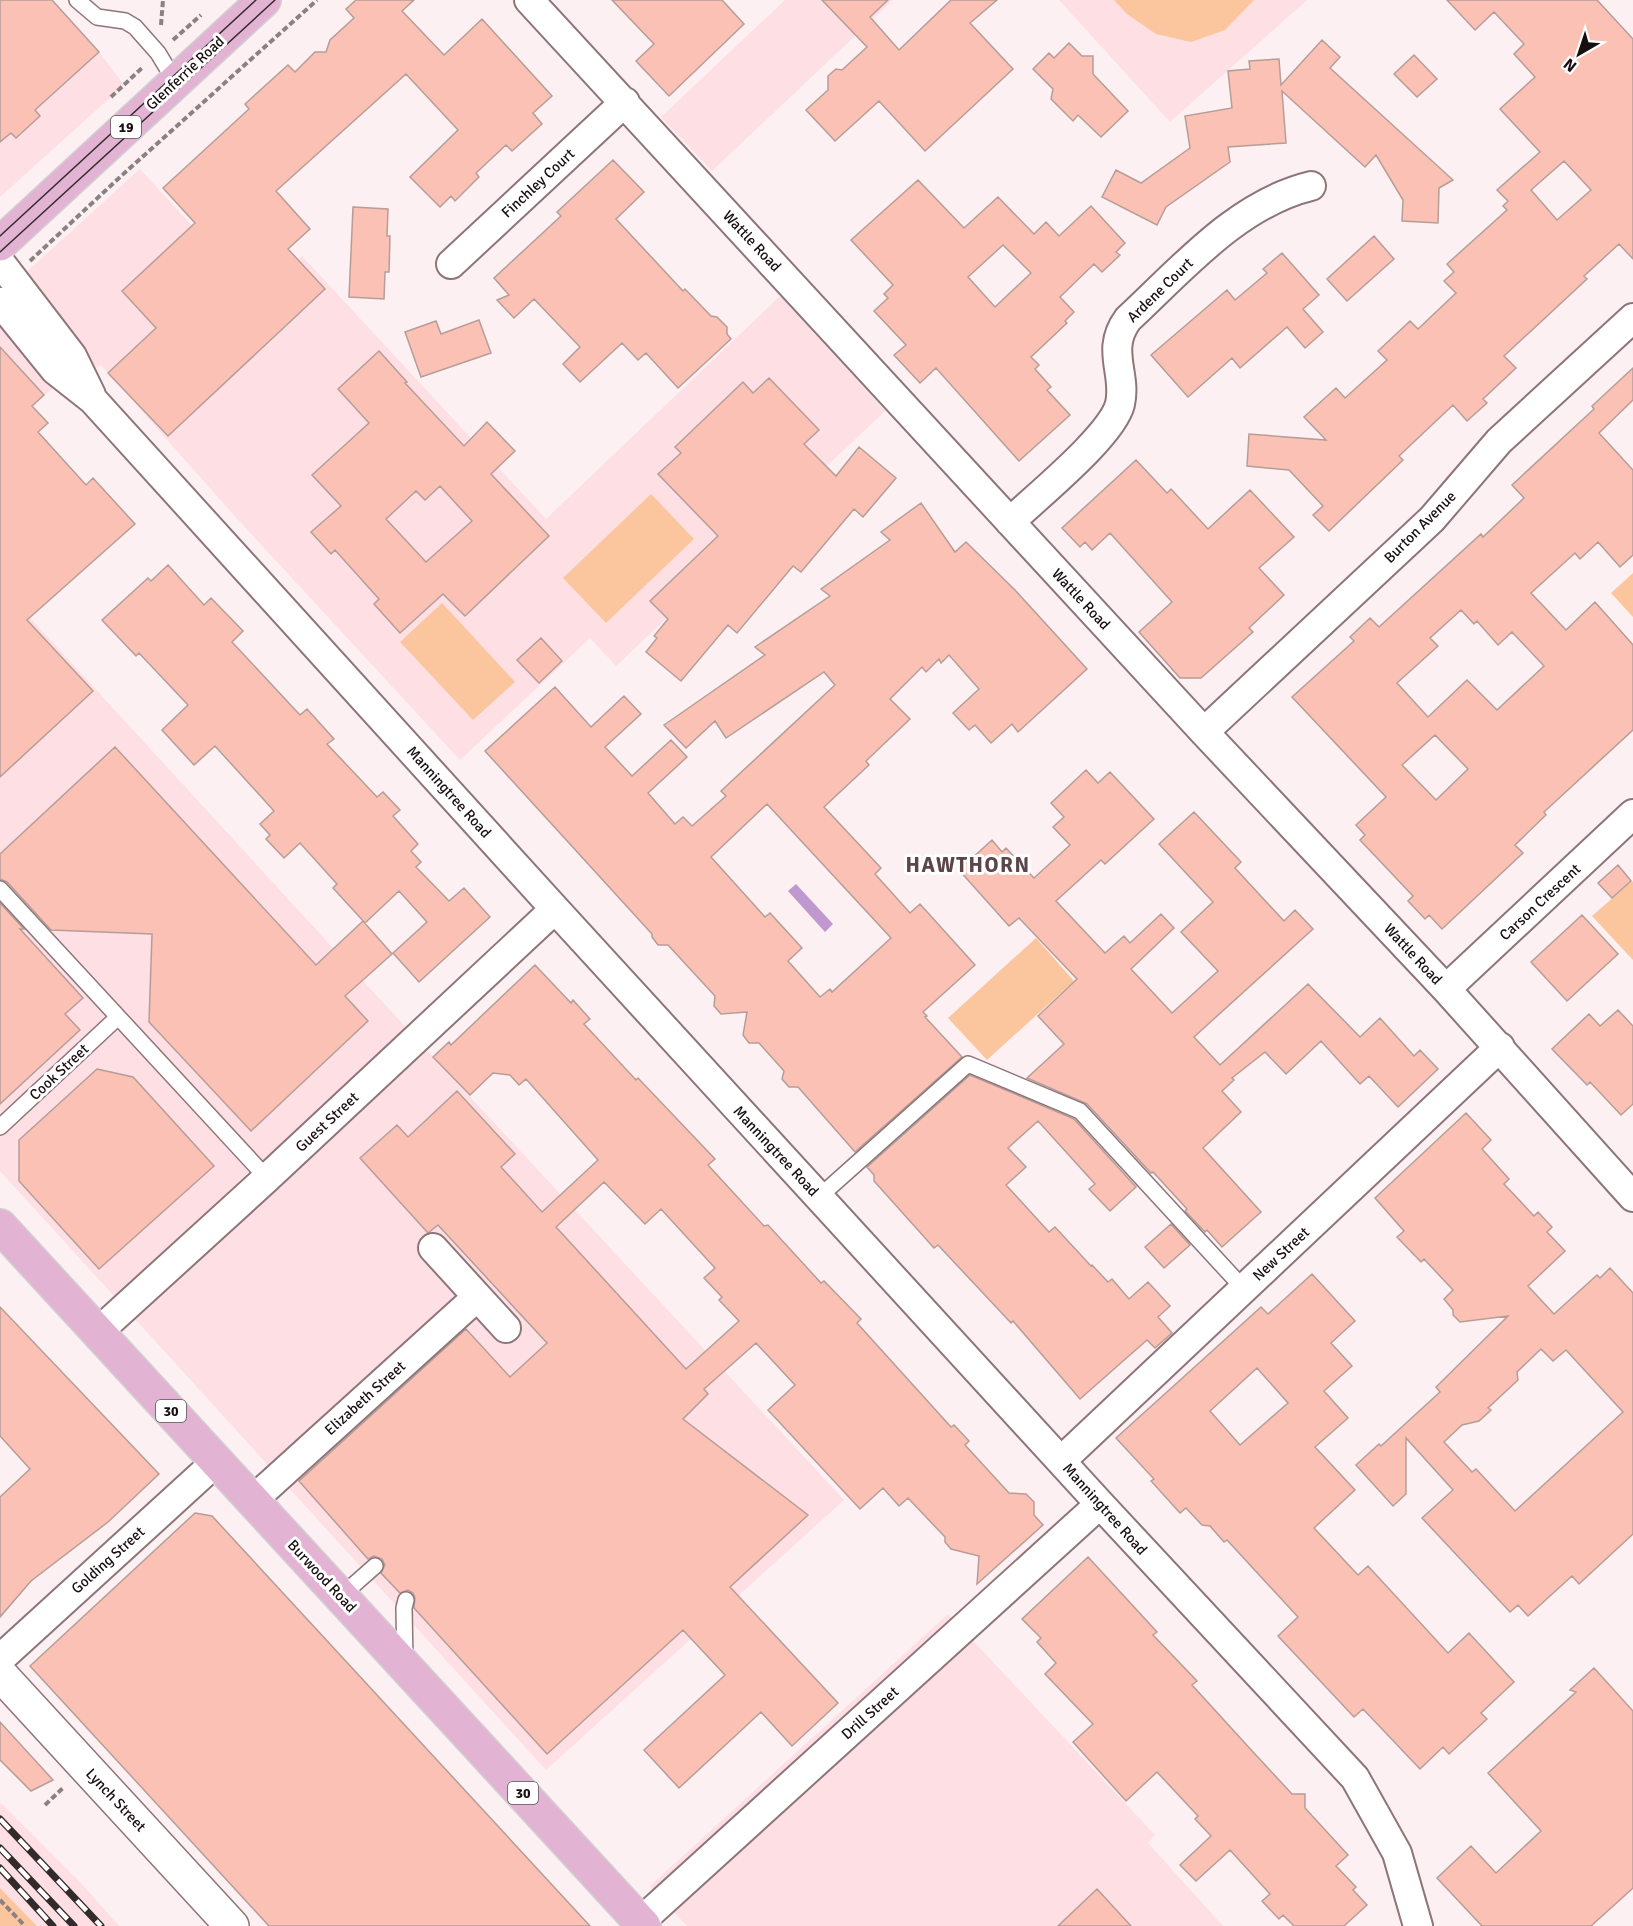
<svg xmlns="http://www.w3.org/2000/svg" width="1633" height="1926" viewBox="0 0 1633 1926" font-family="Signika,sans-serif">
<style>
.built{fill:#fddfe4}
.green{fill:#fbc69d}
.water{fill:#be98ce}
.building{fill:#fac1b4;stroke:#b79d98;stroke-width:1.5;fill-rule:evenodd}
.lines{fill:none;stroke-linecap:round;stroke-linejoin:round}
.service-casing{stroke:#8e7579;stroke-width:18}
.minor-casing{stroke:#8e7579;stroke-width:32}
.tertiary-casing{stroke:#8e7579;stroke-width:36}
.primary-casing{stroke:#d1cfcf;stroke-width:36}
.path{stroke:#8b8082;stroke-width:4;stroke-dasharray:6 3;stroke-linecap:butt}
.service{stroke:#fff;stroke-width:15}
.minor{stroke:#fff;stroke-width:28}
.tertiary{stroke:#fff;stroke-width:33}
.primary{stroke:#e3b3d3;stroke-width:33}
.tram{stroke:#332a2c;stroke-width:1.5}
.rail-casing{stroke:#332a2c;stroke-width:7}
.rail{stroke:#fff;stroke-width:4.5;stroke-dasharray:14;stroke-linecap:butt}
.labels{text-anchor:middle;stroke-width:6;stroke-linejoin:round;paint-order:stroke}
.shield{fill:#fff;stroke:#5d5658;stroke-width:1.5}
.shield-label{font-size:14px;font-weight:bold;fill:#170e10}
.street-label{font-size:15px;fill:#170e10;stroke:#fff}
.district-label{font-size:21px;font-weight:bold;letter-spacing:1.5px;fill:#5b4549;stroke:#fff}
</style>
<rect width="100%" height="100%" fill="#fcf0f2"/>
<path class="built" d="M0,0H52L99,52L124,85L0,197Z
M785,0H893L712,171L661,117Z
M1059,0H1307L1170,122Z
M140,169L219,255L255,299L302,256L546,519L780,296L885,411L616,666L590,638L460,760L231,512L101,365L54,387L0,436V296Z
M0,585L433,1057L844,1500L546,1770L0,1171Z
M948,1614L1155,1835L1148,1843L1223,1926H687L650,1886Z
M0,1802L80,1882L119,1926H37L0,1888Z"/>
<path class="green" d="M1114,0H1254L1225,30L1191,42L1156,34L1127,14Z
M651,494L694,539L606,623L563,578Z
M1633,573V617L1611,593Z
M442,603L515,682L473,720L400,642Z
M1632,881L1633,882V960L1592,916Z
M1036,938L1074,981L987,1060L948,1018Z
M0,1888L37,1926H0Z"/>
<path class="water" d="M796,884L833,924L825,932L788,891Z"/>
<path class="building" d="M0,0H52L99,52L35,110L40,116L16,138L11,133L0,142Z
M356,0H414L402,11L444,55L482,19L552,96L533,113L542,124L512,151L506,145L476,173L479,177L455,201L451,196L440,207L410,177L458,130L406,74L276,191L310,229L288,249L325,289L168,436L108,373L156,328L122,291L195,223L163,188L249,109L245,104L288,65L295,72L315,52H326L330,40L354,18L346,9Z
M612,0H722L744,24L669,96L636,61L654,44Z
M822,0H888L870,17L899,50L951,0H997L970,23L1013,69L925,151L879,101L835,141L806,110L828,90V76L836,69L842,70L867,47Z
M1447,0H1597L1633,39V259L1619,244L1584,276L1587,279L1504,356L1516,368L1483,399L1487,403L1467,421L1453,405L1399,456L1403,460L1329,531L1313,515L1323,506L1289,470L1247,466L1249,434L1326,440L1304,417L1336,388L1345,398L1387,360L1378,351L1410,321L1418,329L1456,293L1444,281L1454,272L1447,264L1507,210L1503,206L1508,201L1497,190L1540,152L1500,109L1535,77L1514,54L1524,44L1494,12L1475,30ZM1564,161L1591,190L1557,220L1531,190Z
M1322,40L1340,57L1330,68L1453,180L1439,188L1438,223L1402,221L1403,200L1376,155L1365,167L1282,91L1286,143L1228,147L1230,162L1166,207L1157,225L1102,197L1116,170L1141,183L1190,148L1185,116L1232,108L1228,71L1250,69L1249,61L1279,59L1281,85Z
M1069,43L1082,56H1093V74L1128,111L1101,137L1078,115L1073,121L1051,99L1053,89L1033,69L1049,53L1054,58Z
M1414,55L1437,79L1417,97L1394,74Z
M613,160L644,192L616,219L683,291L685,289L711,316L717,317L727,327V334L731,339L678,388L646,353L638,360L622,343L580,382L563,364L580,347L534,299L514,318L497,300L509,295L494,278L561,216L557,212Z
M918,180L964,228L998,197L1034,234L1046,222L1059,236L1091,206L1125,243L1116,252L1120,255L1102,272L1094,264L1060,297L1074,312L1065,321L1067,323L1031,357L1039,365L1035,369L1051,387L1047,390L1070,415L1019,461L936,368L920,383L894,355L906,345L874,311L888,298L884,294L893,285L851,240ZM1003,245L1031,273L995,307L968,277Z
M353,207L388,209L387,236H390L389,272H385L384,299L349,297Z
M1374,236L1394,259L1347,301L1327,279Z
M1282,253L1319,295L1303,309L1323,332L1305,348L1287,327L1240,368L1232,358L1188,397L1151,355L1227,290L1235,300L1267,273L1263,269Z
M479,320L491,353L421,377L405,332L436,321L441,334Z
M0,347L44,395L32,406L48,423L38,432L86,485L93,478L135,524L27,620L93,691L0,777Z
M379,351L407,382L405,383L464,446L487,422L515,451L491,474L549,536L465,616L443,594L400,633L374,604L379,599L335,550L331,554L311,532L341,506L312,475L369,423L338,389ZM440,486L472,521L426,562L386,519L416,491L425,500Z
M1633,368V400L1599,433L1633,470V555L1620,567L1598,542L1580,559L1575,553L1531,593L1566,630L1595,602L1633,645V730L1544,812L1546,815L1515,845L1523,853L1442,929L1429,915L1425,919L1408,901L1413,896L1360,840L1365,835L1356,825L1386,797L1292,697L1354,641L1350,637L1370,618L1379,627L1481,534L1483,537L1524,498L1512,485L1594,409L1592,406ZM1461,610L1474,624L1477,621L1498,645L1512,632L1544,666L1497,710L1467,680L1428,717L1397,683L1438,646L1430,638ZM1435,735L1468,769L1436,800L1402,765Z
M769,378L819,430L804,444L836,476L859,447L896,478L863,517L854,509L801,572L793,566L737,633L728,625L681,681L646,652L657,638L654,636L668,619L650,601L718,536L658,474L681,453L675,447L743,382L753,393Z
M1136,460L1167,493L1171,489L1208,529L1250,490L1294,537L1259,568L1284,595L1249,628L1253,632L1201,678H1180L1139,632L1172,602L1110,533L1092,550L1085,542L1080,547L1062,528Z
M921,503L955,552L966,542L1015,590L1087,669L1018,732L1012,724L991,743L975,725L969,730L953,713L979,689L949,655L941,663L939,659L926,672L922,667L890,699L910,719L866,761L869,765L824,807L881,868L875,874L910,913L920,904L975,965L923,1012L927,1016L925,1017L962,1057L855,1152L798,1087H789L782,1079L784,1071L759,1043H749L743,1035L747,1012L721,1014L714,1006L715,996L668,945H658L652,937V934L485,751L555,687L591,727L624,696L641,714L605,747L632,776L671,740L687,757L648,793L675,824L683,817L692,826L726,796L721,791L835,685L824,672L726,738L715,721L686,748L664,725L765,655L755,647L830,596L821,589L890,540L881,532ZM767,804L891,938L832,992L830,989L820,997L788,961L802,948L770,913L765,917L711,857Z
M168,565L204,605L211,598L243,631L232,642L300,715L307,709L334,739L327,744L377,797L383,792L400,810L393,816L418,844L411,851L421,862L416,867L449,901L464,888L490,917L419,982L393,953L427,922L399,891L365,923L333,888L337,884L300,843L284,858L266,839L270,835L260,824L274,811L215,746L194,765L162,730L188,705L139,653L136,656L102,620L148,578L151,581Z
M541,638L562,661L539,683L517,660Z
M115,747L316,965L363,921L392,954L345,996L368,1021L251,1131L149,1022L152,934L51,930L7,882L0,879V854Z
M1086,770L1098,783L1110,772L1154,819L1105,864L1101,860L1056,901L1105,953L1124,936L1130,943L1161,914L1174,928L1131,969L1172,1013L1218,971L1181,932L1213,902L1159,844L1194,812L1241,862L1235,868L1284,921L1295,910L1313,929L1194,1037L1220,1065L1308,984L1360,1037L1380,1018L1414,1056L1420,1050L1438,1069L1398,1107L1369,1076L1360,1084L1321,1041L1286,1074L1265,1052L1232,1078L1234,1080L1222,1091L1241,1112L1203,1148L1261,1212L1222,1247L1207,1230L1205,1232L1185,1211L1187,1209L1153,1172L1151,1173L1087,1104L1027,1078L1064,1044L1038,1016L1077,979L1019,918L1009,926L959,870L992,840L1002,852L1006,848L1034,878L1070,845L1053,827L1064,817L1051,803Z
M1618,865L1631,881L1612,898L1598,883Z
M0,903L24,929H20L83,998L65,1014L80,1030L0,1104Z
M1582,915L1618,954L1567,1001L1531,962Z
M535,965L571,1003L573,1000L590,1019L584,1024L636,1080L638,1078L715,1159L708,1165L764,1226L768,1225L821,1283L824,1281L861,1319L857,1323L951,1427L954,1425L969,1441L965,1445L1009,1493L1026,1494L1034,1502V1515L1043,1525L977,1584L979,1556L951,1549L945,1542V1537L908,1498L899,1506L883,1488L860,1509L768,1410L795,1385L756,1343L704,1389L708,1394L683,1419L808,1515L730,1587L838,1703L792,1746L761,1712L679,1788L644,1750L725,1675L683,1630L547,1754L414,1608L415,1598L413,1593L408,1590L400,1593L381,1573L385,1565L382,1559L374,1556L368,1559L299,1481L466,1329L510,1377L547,1343L438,1225L428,1233L360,1158L397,1125L408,1137L457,1091L515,1154L501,1167L542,1212L598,1160L526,1079L519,1085L510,1075L493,1073L470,1095L433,1057L449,1042L451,1045ZM604,1182L645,1224L661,1209L715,1268L704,1278L722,1297L719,1300L739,1321L686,1369L556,1227Z
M1618,1010L1633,1026V1104L1621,1115L1590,1082L1587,1085L1552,1049L1589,1014L1600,1026Z
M97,1069L133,1077L214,1166L99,1269L19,1181V1140Z
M970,1075L1074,1119L1136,1187L1110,1211L1089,1189L1095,1184L1038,1121L1008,1148L1026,1167L1006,1185L1049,1232L1055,1227L1091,1266L1092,1265L1108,1282L1112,1279L1129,1299L1148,1282L1170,1306L1158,1317L1172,1333L1155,1348L1147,1340L1080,1399L1013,1321L1011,1323L938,1245L934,1248L874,1181V1175L867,1167Z
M1466,1113L1491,1140L1482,1149L1509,1179L1504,1184L1534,1216L1538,1212L1552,1227L1547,1232L1565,1251L1528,1286L1554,1314L1597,1275L1600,1278L1610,1268L1633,1293V1534L1579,1584L1572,1576L1528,1616L1518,1605L1510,1612L1422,1518L1453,1490L1406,1438V1494L1393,1506L1356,1465L1379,1444L1381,1446L1440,1392L1436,1387L1508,1316L1460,1322L1453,1315V1310L1444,1299L1453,1290L1424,1259L1421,1262L1397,1237L1404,1231L1375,1198ZM1541,1349L1553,1361L1566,1350L1623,1412L1515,1511L1476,1469L1472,1472L1444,1442L1462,1425L1479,1421L1491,1410L1488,1408L1518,1380L1517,1372Z
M1171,1224L1190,1245L1164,1268L1145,1247Z
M1312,1274L1355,1321L1331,1343L1352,1366L1324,1391L1348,1418L1315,1447L1355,1490L1314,1528L1358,1575L1368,1566L1448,1653L1469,1633L1514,1682L1481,1713L1487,1719L1449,1754L1443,1747L1420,1769L1363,1709L1354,1717L1278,1636L1298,1617L1227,1540L1224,1542L1210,1526L1202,1525L1186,1508L1180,1513L1151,1481L1154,1479L1116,1438L1261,1307L1268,1314ZM1257,1368L1288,1403L1240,1445L1210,1411Z
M0,1307L159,1474L108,1522L31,1581L0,1617V1497L30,1469L0,1436Z
M195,1513L212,1516L590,1926H269L30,1666Z
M1088,1557L1157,1632L1153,1635L1197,1681L1192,1685L1254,1753L1292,1794H1305V1808L1348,1855L1336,1866L1356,1887L1353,1890L1367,1905L1344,1926H1294L1283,1915L1279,1919L1262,1901L1270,1894L1230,1850L1196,1881L1180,1865L1211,1836L1195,1819L1198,1816L1157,1772L1126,1801L1073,1742L1093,1724L1045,1674L1056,1663L1037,1642L1041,1638L1022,1619Z
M1594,1668L1633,1711V1888L1591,1926H1482L1437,1878L1471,1846L1496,1873L1541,1831L1488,1773L1576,1692L1570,1690Z
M0,1722L53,1780L31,1791L0,1760Z
M1097,1889L1131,1926H1058Z"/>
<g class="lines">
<g class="service-casing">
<path id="service" d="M77,0L97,17L125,21L135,27L158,53L175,81
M0,889L267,1178
M0,1127L118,1017
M819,1197L968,1064L1080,1111L1244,1289
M341,1596L375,1566
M405,1662L404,1608L406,1600"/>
</g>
<g class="minor-casing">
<path id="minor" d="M529,0L1204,732L1446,989L1633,1197
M0,262L72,356L91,395
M451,264L625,102
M0,302L55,370L93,400L555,909L1100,1504L1355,1778L1397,1853L1418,1926
M1010,522C1036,497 1112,436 1120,404C1127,373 1105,350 1128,319C1182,269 1237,204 1311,186
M1204,732L1432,519L1499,441L1633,318
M1446,989L1633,814
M433,1248L506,1328
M98,1332L267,1178L555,909
M1061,1461L1500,1047
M253,1500L477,1297
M0,1659L217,1461
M640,1922L1100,1504"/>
</g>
<g class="tertiary-casing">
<path id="tertiary" d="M0,1674L232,1926"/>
</g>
<g class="primary-casing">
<path id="primary" d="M0,244L264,0
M0,1226L644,1926"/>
</g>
<path class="path" d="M161,25L163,0
M173,40L201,15
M111,97L143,67
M30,261L119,178L317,0
M45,1805L64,1787
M0,1900L25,1926"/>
<use href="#service" class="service"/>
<use href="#minor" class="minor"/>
<use href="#tertiary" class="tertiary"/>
<use href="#primary" class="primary"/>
<path class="tram" d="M0,236L256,0
M0,252L275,0"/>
<g class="rail-casing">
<path id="rail" d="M0,1819L101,1926
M0,1848L74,1926
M0,1868L53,1926"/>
</g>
<use href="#rail" class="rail"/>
</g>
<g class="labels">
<g class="shield">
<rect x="111" y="116" width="30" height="22" rx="4.5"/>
<rect x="156" y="1400" width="30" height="22" rx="4.5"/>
<rect x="508" y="1782" width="30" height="22" rx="4.5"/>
</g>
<g class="shield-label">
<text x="126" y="132">19</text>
<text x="171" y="1416">30</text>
<text x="523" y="1798">30</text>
</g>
<g class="street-label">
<text transform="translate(185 73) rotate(-43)" y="5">Glenferrie Road</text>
<text transform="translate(538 183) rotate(-43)" y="5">Finchley Court</text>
<text transform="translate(752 241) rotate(47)" y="5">Wattle Road</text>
<text transform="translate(1160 290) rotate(-44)" y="5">Ardene Court</text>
<text transform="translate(1420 527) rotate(-45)" y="5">Burton Avenue</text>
<text transform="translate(1081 599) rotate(47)" y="5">Wattle Road</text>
<text transform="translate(449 792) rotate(48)" y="5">Manningtree Road</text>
<text transform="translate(1540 902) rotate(-43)" y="5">Carson Crescent</text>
<text transform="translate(1413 954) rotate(47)" y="5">Wattle Road</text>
<text transform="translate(59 1072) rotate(-43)" y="5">Cook Street</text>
<text transform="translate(327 1122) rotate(-43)" y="5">Guest Street</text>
<text transform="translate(776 1151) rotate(47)" y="5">Manningtree Road</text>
<text transform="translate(1281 1254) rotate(-43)" y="5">New Street</text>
<text transform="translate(365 1398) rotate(-42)" y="5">Elizabeth Street</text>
<text transform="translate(1105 1509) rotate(48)" y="5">Manningtree Road</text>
<text transform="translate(108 1560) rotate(-42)" y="5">Golding Street</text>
<text transform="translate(322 1576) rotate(47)" y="5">Burwood Road</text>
<text transform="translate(870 1713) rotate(-42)" y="5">Drill Street</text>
<text transform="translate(116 1800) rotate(47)" y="5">Lynch Street</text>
</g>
<g class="district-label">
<text x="968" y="872">HAWTHORN</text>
</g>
</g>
<g transform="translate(1579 54) rotate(219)" stroke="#ffffff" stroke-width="4.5" paint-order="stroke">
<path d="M0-4.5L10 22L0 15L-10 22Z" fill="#170e10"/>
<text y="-9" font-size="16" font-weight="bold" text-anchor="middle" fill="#170e10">N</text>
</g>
</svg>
